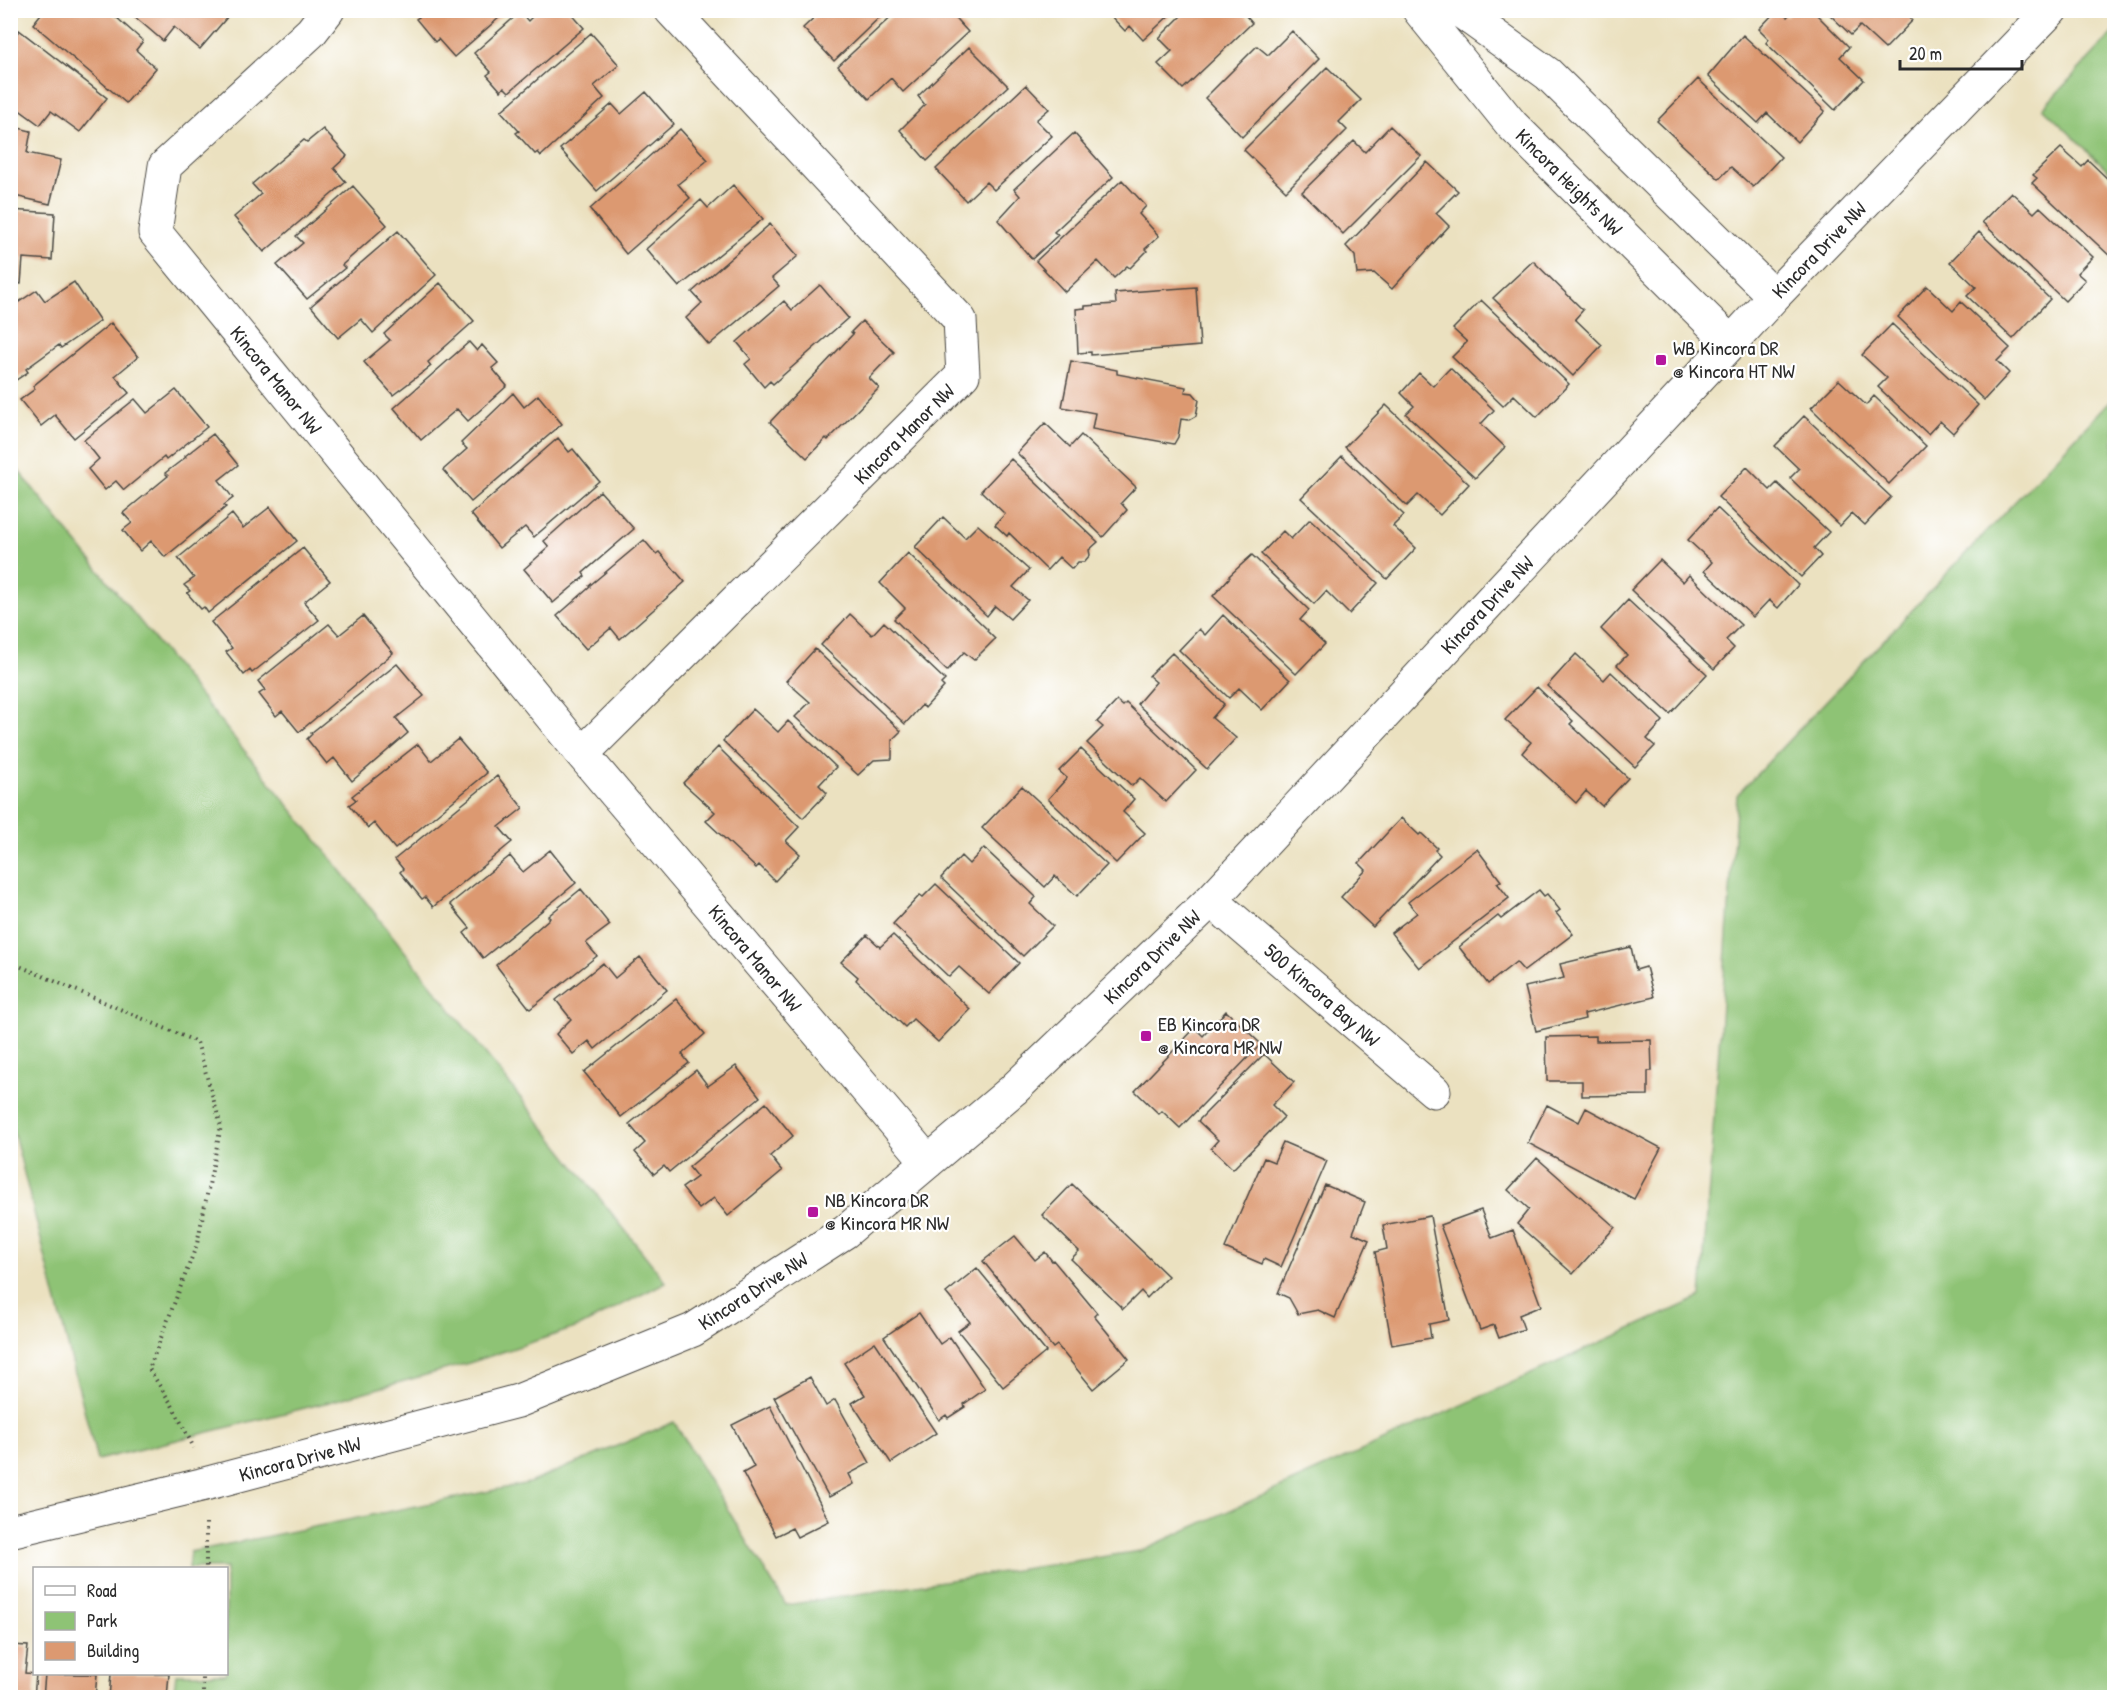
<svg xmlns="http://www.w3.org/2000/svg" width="2125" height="1708" viewBox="0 0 2125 1708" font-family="'Patrick Hand',sans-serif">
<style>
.green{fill:#8ec375;stroke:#5c7750;stroke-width:1.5}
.building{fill:#dc9971}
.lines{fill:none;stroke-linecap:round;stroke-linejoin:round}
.minor-casing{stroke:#484641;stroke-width:35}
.path{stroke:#484641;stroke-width:4;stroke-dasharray:1.5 4.5;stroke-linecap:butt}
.minor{stroke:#fff;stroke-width:33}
.poi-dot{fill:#b5179e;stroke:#fff;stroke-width:2}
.labels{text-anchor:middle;stroke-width:4.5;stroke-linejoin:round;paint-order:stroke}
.street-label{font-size:20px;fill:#2b2b2b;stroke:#fff}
.poi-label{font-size:20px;fill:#2b2b2b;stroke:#fff;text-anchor:start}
</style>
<rect width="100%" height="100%" fill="#fff"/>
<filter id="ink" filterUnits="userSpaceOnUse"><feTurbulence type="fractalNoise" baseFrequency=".0167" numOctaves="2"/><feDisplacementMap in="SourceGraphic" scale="12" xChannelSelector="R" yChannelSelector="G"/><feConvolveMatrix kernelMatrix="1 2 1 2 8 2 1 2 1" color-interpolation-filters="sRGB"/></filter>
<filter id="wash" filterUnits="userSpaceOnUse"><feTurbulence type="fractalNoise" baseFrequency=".008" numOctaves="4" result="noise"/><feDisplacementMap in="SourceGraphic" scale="24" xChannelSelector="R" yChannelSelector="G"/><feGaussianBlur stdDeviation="1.35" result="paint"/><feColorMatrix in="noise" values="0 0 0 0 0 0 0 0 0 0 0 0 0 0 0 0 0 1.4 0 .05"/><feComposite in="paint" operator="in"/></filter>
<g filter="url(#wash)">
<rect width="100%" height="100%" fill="#ebe1c0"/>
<path class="green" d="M2114,32V176L2043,108Z
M2114,397V1697H173L176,1674H226V1568H188L190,1552L529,1483L674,1422L786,1605L1140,1551L1701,1297L1737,795Z
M10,460L339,868L666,1282L581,1326L469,1363L329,1402L97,1460L11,1122Z"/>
<g id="blocks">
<path class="building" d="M44,10H108L143,41L136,50L156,68L126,103L33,24Z
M127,10H224L229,15L200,49L174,27L163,41Z
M419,10H508L454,57L438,39L435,42L416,19L419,17L416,13Z
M539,10H568L584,28L509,92L504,87L501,91L487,75L491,72L474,53L520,12L528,21Z
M822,10H887L834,61L803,28Z
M898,10H948L968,32L903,92L891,78L869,99L838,66Z
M1105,10H1175L1143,40L1130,26L1125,31Z
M1187,10H1252L1246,16L1252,23L1183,89L1158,64L1172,51L1159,38Z
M1777,10L1787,17L1794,10H1812L1849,47L1840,57L1864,80L1835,110L1766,43L1769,39L1759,29Z
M1825,10H1903L1913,20L1885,49L1860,26L1851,35Z
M13,28L18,32L19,30L107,98L80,132L51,111L40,125L10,103V30Z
M1292,31L1319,59L1242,137L1205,98L1257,46L1268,55Z
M591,33L619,65L594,86L604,98L541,156L538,152L535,154L516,133L519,131L501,111Z
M1743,35L1825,111L1797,142L1767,113L1758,123L1708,76Z
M969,47L1008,86L927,161L900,130L925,105L918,96Z
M1327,67L1361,100L1339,122L1347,130L1286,191L1244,150Z
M1698,79L1781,157L1753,187L1731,167L1719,179L1657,121Z
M1026,85L1049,109L1036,120L1052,136L994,190L986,182L966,201L936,169Z
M646,92L674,124L597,191L560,149L612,104L621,114Z
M10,126L31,131L27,153L61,160L50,204L10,195Z
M1390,126L1421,156L1343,234L1302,192L1354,141L1365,152Z
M323,129L347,156L334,168L346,182L264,252L234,217L261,194L252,184L304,140L307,142Z
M680,129L708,160L678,184L690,198L626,254L590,209Z
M1074,133L1113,177L1054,232L1058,235L1032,259L998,220L1020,196L1014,189Z
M2061,148L2082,167L2088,160L2114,185V256L2112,258L2032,183L2037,178L2033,175Z
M1427,162L1458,191L1436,213L1449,226L1392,289L1374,273L1357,274L1355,256L1346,246Z
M1122,180L1146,206L1139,214L1159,236L1145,249L1147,251L1130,268L1127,266L1114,278L1098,261L1065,292L1036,261Z
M733,185L763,219L679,287L646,249L701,200L708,208Z
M353,186L387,225L342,265L345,268L307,299L277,265L303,243L296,236Z
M2011,192L2034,213L2040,207L2093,257L2077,273L2085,280L2065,301L1982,222Z
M10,210L55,213L52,260L23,258L21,284L10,283Z
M770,224L798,256L772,278L779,286L709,345L686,318L702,303L692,292Z
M398,231L436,275L373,333L361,319L338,338L311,306Z
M1979,232L2050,299L2013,339L1967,296L1976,287L1950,262Z
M1533,261L1583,310L1575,319L1602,345L1573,376L1493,298Z
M74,282L100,321L61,348L59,345L26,369L28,372L10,384V308L37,290L45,301Z
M440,283L474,321L428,362L431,366L393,395L364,362L390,340L384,334Z
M820,285L848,318L773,384L770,381L764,387L745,364L751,359L737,342L784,301L792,310Z
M1927,286L1953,311L1961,302L2010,348L1997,361L2009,373L1984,400L1898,317Z
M1196,287L1200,346L1091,355V352L1078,353L1076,309L1085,308V306L1116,304L1115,293Z
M1481,300L1569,384L1537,417L1514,395L1503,406L1452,357L1467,342L1453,329Z
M862,321L894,352L869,378L879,388L828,440L826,438L807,458L770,422L853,334L851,332Z
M111,323L138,357L115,376L129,393L74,438L55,415L41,426L20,400L35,389L33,386Z
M1892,324L1978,405L1953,433L1940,421L1928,434L1878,387L1887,378L1862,355Z
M469,342L477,351L482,345L498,363L492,368L507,386L468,421L457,409L421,440L394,408Z
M1071,361L1117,370V374L1186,387L1185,392L1193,393L1199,400L1196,416L1189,420L1181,419L1178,437L1174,444L1092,429L1095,413L1062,407Z
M1450,368L1494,410L1481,424L1505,447L1475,478L1406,414L1414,406L1401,393L1419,373L1433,386Z
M1839,380L1866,405L1874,396L1926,446L1889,484L1811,408Z
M176,390L207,427L166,460L164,457L124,490L116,481L105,490L88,469L99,459L84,440L135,399L147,413Z
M513,393L524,407L538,395L562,424L471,502L443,470L467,449L461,443Z
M1386,405L1469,484L1440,515L1418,495L1407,506L1345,447Z
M1804,416L1891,497L1865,525L1852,513L1840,526L1790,478L1799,469L1775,446Z
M1045,423L1070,447L1081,435L1136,487L1121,503L1127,510L1103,537L1017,453Z
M213,434L238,465L219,480L233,498L224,505L226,507L165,557L151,541L140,551L123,530L132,523L123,513L168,476L165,473L186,457L185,456Z
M558,438L569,452L573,449L599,481L534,537L525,527L499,548L471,514Z
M1342,456L1404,515L1393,526L1416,548L1387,579L1301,498Z
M1011,459L1098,542L1089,550L1090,555L1084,562H1078L1072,569L1059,557L1047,570L1009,533L1007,536L995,525L1005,514L981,491Z
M1747,467L1770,490L1777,483L1829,532L1814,548L1821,556L1801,577L1718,497Z
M600,491L634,529L583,573L585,576L553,603L524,569L549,547L544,541Z
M270,507L297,541L208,613L204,607L201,609L187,593L190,591L184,585L194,578L178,558L232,514L243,528Z
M1717,508L1798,585L1778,608L1769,600L1753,617L1704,571L1712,562L1688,540Z
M943,517L965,538L978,525L1029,570L1013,587L1028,600L1010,619L995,606L987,616L915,547Z
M1310,519L1378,583L1349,614L1326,591L1314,604L1261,554L1283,531L1291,539Z
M644,540L656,554L659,552L685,582L620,639L611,628L586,649L557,616L590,587L589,586Z
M303,548L330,581L304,602L319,620L252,673L250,670L244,675L226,652L232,648L211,622Z
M908,553L988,630L987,631L995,639L974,660L964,652L947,671L894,619L905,608L880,583Z
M1252,555L1309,610L1300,620L1325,644L1296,674L1213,596L1230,577L1229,576Z
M1660,560L1683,582L1689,575L1741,625L1726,640L1734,648L1714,669L1631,590Z
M1628,600L1707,674L1670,714L1617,665L1627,655L1601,629Z
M850,614L872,635L884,622L945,680L941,684L944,687L925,708L922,705L905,724L821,645Z
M1223,615L1290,680L1262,710L1239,688L1229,698L1179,650L1199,629L1205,635Z
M363,616L393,653L299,732L282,711L276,716L259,694L265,690L258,681L329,624L339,635Z
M815,649L901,731L892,740V759L874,760L858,775L795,717L810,702L786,681Z
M1172,653L1224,704L1212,718L1236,738L1207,769L1137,704L1156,682L1149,676Z
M1576,654L1604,680L1611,672L1663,721L1647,739L1655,746L1635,767L1547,686Z
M397,664L424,696L396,718L408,733L352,781L334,758L327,764L307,739L312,734L311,733Z
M1537,687L1573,721L1570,724L1628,778L1602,806L1586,791L1576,803L1522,753L1531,742L1505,720Z
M1117,701L1123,706L1126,703L1196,770L1166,802L1140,778L1132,786L1087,743L1103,727L1097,722Z
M753,709L778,732L788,721L836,767L819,785L827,793L803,818L723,741Z
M458,739L487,773L395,849L374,823L368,828L349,805L356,800L352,796L418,744L431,761Z
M718,747L799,827L786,841L800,854L775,881L759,865L756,868L706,821L715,812L683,783Z
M1081,749L1134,799L1123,812L1145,833L1116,863L1048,799L1067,778L1059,771Z
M497,776L523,808L499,827L512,842L433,907L425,897L422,899L400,872L403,869L395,859Z
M1022,786L1107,865L1077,896L1055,876L1045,887L982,828Z
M1401,818L1419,835L1421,833L1437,848L1435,850L1440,855L1373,927L1341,897L1366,870L1359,863Z
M984,848L1036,897L1030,904L1053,926L1023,956L941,878L961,856L969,864Z
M1477,849L1501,881L1497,883L1509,898L1419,968L1391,933L1417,913L1408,902Z
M550,850L576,883L483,958L464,933L470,928L450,904L510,856L523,872Z
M936,884L1019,963L989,994L959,967L949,977L893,924L920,895L923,897Z
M581,889L610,925L586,943L597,956L530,1009L496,965L550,918L548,916Z
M1539,890L1544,896L1547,894L1560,910L1556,913L1573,934L1524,971L1516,962L1488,984L1459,947L1498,916L1501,919Z
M867,935L880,947L893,935L970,1009L938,1042L913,1019L905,1027L856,980L858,977L841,962Z
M1631,947L1636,970L1646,967L1654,997L1584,1014L1585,1019L1536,1031L1525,987L1564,978L1560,964Z
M640,957L667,990L595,1049L589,1041L573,1054L556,1034L571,1019L556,1000L603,963L615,978Z
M676,999L705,1034L682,1054L689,1063L621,1117L584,1072Z
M1226,1011L1261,1044L1180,1128L1162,1111L1159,1114L1135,1091L1195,1028L1203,1036Z
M1596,1036V1041L1651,1040L1652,1071H1648V1095L1582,1096V1081H1547L1546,1037Z
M1264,1054L1294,1082L1272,1105L1284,1117L1233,1169L1211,1148L1218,1140L1198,1121Z
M736,1066L760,1097L669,1172L664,1166L654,1174L635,1152L645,1143L629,1124L696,1070L708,1086Z
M766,1103L793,1136L770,1156L782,1171L728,1216L714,1198L699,1209L682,1188L697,1177L689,1167Z
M1547,1105L1579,1122L1586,1108L1661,1148L1634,1199L1528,1143Z
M1283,1142L1327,1161L1281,1267L1264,1259L1262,1264L1225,1248L1264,1158L1274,1162Z
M1537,1158L1615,1227L1573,1274L1517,1224L1529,1209L1508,1190Z
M1072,1184L1168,1276L1147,1298L1141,1291L1123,1309L1071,1259L1079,1251L1042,1215Z
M1325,1185L1365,1202L1353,1233L1369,1240L1335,1318L1318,1310L1298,1314L1289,1298L1278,1293Z
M1481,1210L1492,1238L1513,1230L1541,1306L1519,1315L1524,1329L1499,1338L1494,1325L1480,1330L1440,1225Z
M1430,1216L1449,1320L1429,1324L1431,1338L1392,1345L1375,1252L1387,1249L1383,1225Z
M1015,1236L1035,1260L1045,1252L1052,1261L1053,1260L1097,1313L1094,1316L1129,1359L1093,1389L1057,1345L1053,1348L983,1261Z
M977,1268L1046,1352L1003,1387L958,1331L970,1322L946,1293Z
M919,1313L940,1344L950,1337L985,1389L964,1404L965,1407L948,1418L946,1415L939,1420L884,1337Z
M875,1342L936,1433L891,1463L852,1403L865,1395L844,1363Z
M810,1377L826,1406L835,1400L870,1463L849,1474L854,1484L829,1497L774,1397Z
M770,1406L829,1521L797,1537L792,1528L776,1536L743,1473L754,1467L732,1425Z
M10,1645L28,1646L25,1673L36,1674L34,1698H10Z
M45,1674H97L95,1698H43Z
M111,1674H169L167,1698H109Z"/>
</g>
</g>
<g filter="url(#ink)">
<use href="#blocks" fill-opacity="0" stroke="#484641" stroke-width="1.5"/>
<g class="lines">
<g class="minor-casing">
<path id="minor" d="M328,10L311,32L165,166L155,232L582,754L928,1162
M1419,10L1512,125L1731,343
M1459,10L1548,74L1774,296
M582,754L963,375L960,320L671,10
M1211,900L1434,1091
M10,1531L201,1485L518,1401L693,1330L845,1232L1013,1090L1211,900L1731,343L1774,296L2051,10"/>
</g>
<path class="path" d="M10,962L197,1042L221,1126L197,1244L149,1369L172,1405L194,1448
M206,1523V1568
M203,1698V1674"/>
<use href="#minor" class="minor"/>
</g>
</g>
<g class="poi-dot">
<rect x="1655" y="354" width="12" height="12" rx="3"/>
<rect x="1140" y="1030" width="12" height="12" rx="3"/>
<rect x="807" y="1206" width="12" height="12" rx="3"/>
</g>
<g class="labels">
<g class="street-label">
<text transform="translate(1569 182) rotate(45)" y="7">Kincora Heights NW</text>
<text transform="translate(1819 250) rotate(-46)" y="7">Kincora Drive NW</text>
<text transform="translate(276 380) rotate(51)" y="7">Kincora Manor NW</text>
<text transform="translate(904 434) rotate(-45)" y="7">Kincora Manor NW</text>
<text transform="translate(1487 605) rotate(-47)" y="7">Kincora Drive NW</text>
<text transform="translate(1152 957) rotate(-44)" y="7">Kincora Drive NW</text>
<text transform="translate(755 958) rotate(50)" y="7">Kincora Manor NW</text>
<text transform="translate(1322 995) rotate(41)" y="7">500 Kincora Bay NW</text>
<text transform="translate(753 1291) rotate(-33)" y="7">Kincora Drive NW</text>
<text transform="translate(300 1459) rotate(-15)" y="7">Kincora Drive NW</text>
</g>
<g class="poi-label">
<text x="1673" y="355">WB Kincora DR<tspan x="1673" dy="23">@ Kincora HT NW</tspan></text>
<text x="1158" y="1031">EB Kincora DR<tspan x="1158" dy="23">@ Kincora MR NW</tspan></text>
<text x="825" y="1207">NB Kincora DR<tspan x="825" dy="23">@ Kincora MR NW</tspan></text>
</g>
</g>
<rect width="2125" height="1708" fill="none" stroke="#fff" stroke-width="36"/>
<rect x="33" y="1567" width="195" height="108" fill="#ffffff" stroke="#aaaaaa" stroke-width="1.5"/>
<rect x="45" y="1586" width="30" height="9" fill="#ffffff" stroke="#aaaaaa" stroke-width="1.5"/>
<text x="87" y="1597" font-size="18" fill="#2b2b2b">Road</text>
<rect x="45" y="1612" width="30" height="18" fill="#8ec375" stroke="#aaaaaa" stroke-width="1.5"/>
<text x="87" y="1627" font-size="18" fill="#2b2b2b">Park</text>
<rect x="45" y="1642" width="30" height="18" fill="#dc9971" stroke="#aaaaaa" stroke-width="1.5"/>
<text x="87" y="1657" font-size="18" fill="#2b2b2b">Building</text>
<path d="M1900 60v9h122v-9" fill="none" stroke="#2b2b2b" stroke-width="3"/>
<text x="1909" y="60" font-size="18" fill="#2b2b2b" stroke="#ffffff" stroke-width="4.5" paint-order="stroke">20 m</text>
</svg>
